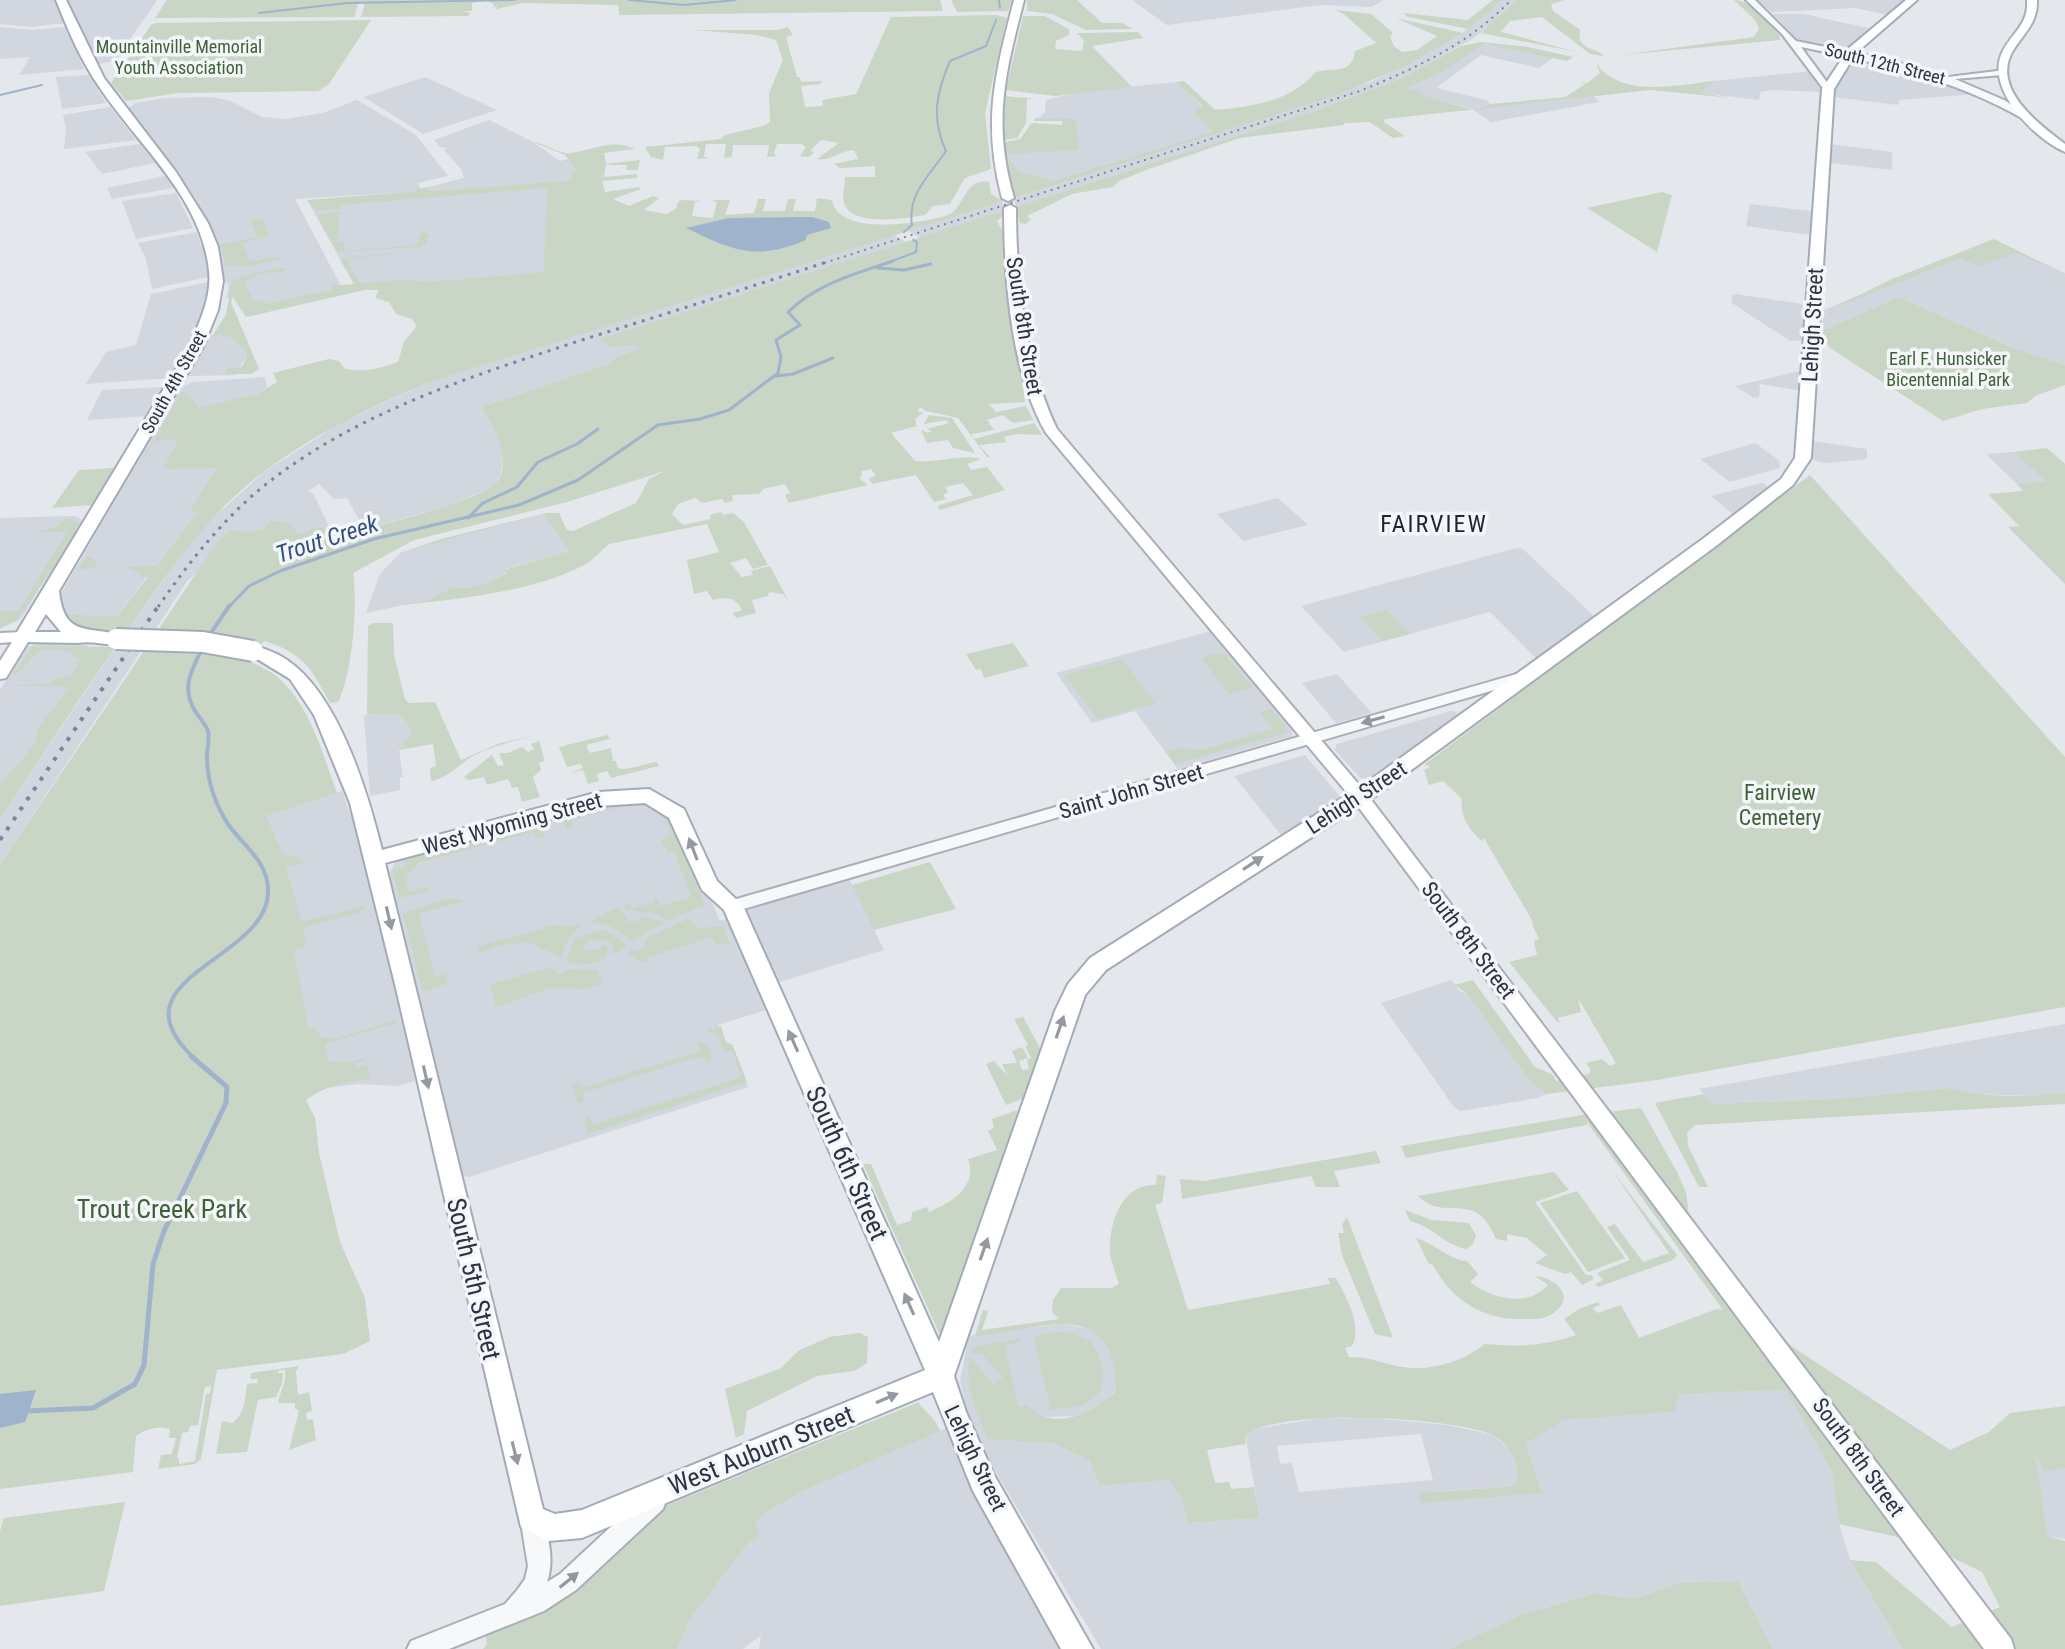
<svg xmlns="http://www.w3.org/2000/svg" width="2065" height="1649" viewBox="0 0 2065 1649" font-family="'Roboto Condensed',sans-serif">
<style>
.built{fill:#d2d6de;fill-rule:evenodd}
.green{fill:#c9d6c5;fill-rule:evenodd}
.water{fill:#9fb4cc}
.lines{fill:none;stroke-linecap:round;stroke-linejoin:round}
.stream-far3{stroke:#9fb4cc;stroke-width:2}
.stream-far2{stroke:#9fb4cc;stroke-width:3}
.stream-far1{stroke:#9fb4cc;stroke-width:4}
.stream{stroke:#9fb4cc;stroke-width:5}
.tertiary-casing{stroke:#a9aeb7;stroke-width:4}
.secondary-casing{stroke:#a9aeb7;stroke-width:4}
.primary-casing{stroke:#a3abb8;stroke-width:4}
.tertiary{fill:#f7f8fa;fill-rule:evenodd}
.secondary{fill:#fff;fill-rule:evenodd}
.primary{fill:#fff;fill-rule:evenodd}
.rail-far2{stroke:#7d8696;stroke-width:2;stroke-dasharray:2 5;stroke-linecap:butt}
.rail-far1{stroke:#7d8696;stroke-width:3;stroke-dasharray:3 6;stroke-linecap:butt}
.rail{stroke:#7d8696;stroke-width:4;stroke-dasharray:4 8;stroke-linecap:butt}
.primary-bridge-casing{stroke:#a3abb8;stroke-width:24;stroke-linecap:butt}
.primary-bridge{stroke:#fff;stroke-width:20}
.oneway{fill:#9196a0}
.oneway2{fill:#959aa2}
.labels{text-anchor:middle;stroke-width:7;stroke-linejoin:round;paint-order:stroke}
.far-park-label{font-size:18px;fill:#3f6138;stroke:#f4f6f9}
.far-street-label{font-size:18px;fill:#2b3445;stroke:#f4f6f9}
.street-label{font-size:22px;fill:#2b3445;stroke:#f4f6f9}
.park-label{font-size:22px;fill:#3f6138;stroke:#f4f6f9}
.neighbourhood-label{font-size:24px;letter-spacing:2px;fill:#1d2536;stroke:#f4f6f9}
.water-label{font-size:24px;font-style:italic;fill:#34527a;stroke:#f4f6f9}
.near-street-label{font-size:26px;fill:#2b3445;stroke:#f4f6f9}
.near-park-label{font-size:26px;fill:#3f6138;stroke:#f4f6f9}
</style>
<rect width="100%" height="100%" fill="#e4e7ec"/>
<path class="built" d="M0,0H56L65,23L33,27L0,24Z
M68,0H157L116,60L100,64L94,62Z
M1132,0H1384L1371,7L1321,5L1167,25Z
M1503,0H1517L1506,13L1472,39L1397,80L1317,110L1016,207L1014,198L1373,81L1460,35Z
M1756,0H1904L1888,15L1855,8L1771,12Z
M1773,14H1804L1872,29L1847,51H1841L1796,39Z
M0,27L32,30L66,27L84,69L19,75L30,57L0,59Z
M1493,44L1553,58L1539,68L1481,55L1436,88L1487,100L1490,104L1476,108L1594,96L1599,102L1491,122L1472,109L1420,95L1405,87L1440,73L1479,46Z
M1857,60L1928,76L1977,94L1899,100L1898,105L1833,97L1837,84L1847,66Z
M1812,71L1821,92L1772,90L1760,92L1759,100L1701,93L1714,81Z
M89,75L106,103L62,109L56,77Z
M425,77L497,110L423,134L364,97Z
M1177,82L1203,107L1194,113L1214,132L1053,181L1018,170L1007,160L1006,153L1080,150L1075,120L1039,118L1045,112L1046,100L1080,92Z
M211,97L231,101L262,117L286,119L323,113L357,100L416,135L448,176L418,183L421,189L408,192L295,199L341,286L330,291L241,310L234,297L226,298L229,285L225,281L220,253L195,197L126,110L135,103L166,98Z
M110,107L136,140L64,149L66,130L63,115Z
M489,120L533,142L560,161L568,159L576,170L568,182L428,191V187L464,178L461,169L444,150L447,148L440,147L434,140Z
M140,144L155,163L102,174L85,152Z
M1830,144L1892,152V170L1830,163Z
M165,176L173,188L112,199L107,188Z
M550,187L548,276L421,287L354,284L307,200Z
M176,193L193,228L136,239L122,201Z
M1003,201V211L920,238L908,231L915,226L922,227Z
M1750,204L1810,211L1812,214L1811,235L1746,226Z
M196,232L205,255L208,277L152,289L146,259L138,243Z
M894,235L906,242L601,339L609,348L632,345L642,348L612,363L482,407L500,442L503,460L500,476L493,486L449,506L364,529L347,498L334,499L319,484L308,491L314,495L331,531L325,528L300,534L286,522L271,520L262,530L248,533L188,580L0,864V818L115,648L199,531L265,471L341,423L427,383Z
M1991,240L2065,273V365L2011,347L1899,297L1826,329L1822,328L1824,310Z
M208,282L206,305L199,326L171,378L86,384L106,352L136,345L151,294Z
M1736,294L1802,304L1805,307L1802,340L1790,341L1732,303V296Z
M210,335H229L241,344L247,355L235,375L188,376Z
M1799,371H1801L1803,391L1760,384L1759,397L1754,398L1735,386Z
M265,377L267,387L257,394L251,428L191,511L198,512L110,624L93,632L57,609L60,595L181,387L193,382Z
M165,387L149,416L87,420L102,390Z
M1813,441L1867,449V459L1827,463L1816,461L1810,455Z
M1755,443L1779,460L1780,468L1730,482L1700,459Z
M2014,452L2047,481L2017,484L1986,454Z
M1762,483L1770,488L1735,516L1711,496Z
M1278,498L1308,525L1243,541L1217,514Z
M544,514L569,551L505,569L509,572L489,582L466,588L453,587L427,600L366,613L380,574L400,553Z
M70,516L78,517L84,523L65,556L42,584L21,619L0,629V518Z
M1517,548L1523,549L1593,615L1590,621L1537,659L1490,612L1344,652L1301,606Z
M1211,631L1293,730L1292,736L1178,769L1135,711L1092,723L1056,673Z
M40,643L89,645L81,653L83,668L58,686L67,687V693L37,729L35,741L21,762L0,783V690L27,647Z
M1337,674L1369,710L1371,713L1336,723L1302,683Z
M1451,711L1456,712L1457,717L1369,779L1360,778L1335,750L1337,744Z
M396,713L407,720L413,732L399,750L403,777H400V790L370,796L364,715Z
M1305,755L1341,798L1284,836L1281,835L1234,776Z
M342,791L361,844L375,904L395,898L389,873L395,863L404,857L609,801L645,800L675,816L720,921L751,908L850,880L884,950L757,989L766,1010L718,1025L726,1044L735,1051L748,1087L469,1177L463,1176L424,1015L402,1021L415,1081L396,1086L359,1084L327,1088L305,1072L287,951L292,894L286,868L305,862L282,852L267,816Z
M1451,980L1461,992L1467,994L1528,1079L1546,1094L1538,1098L1460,1111L1454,1107L1381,1003Z
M2065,1024V1093L2046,1096L1965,1094L1950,1088L1834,1099L1713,1104L1699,1089Z
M1115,1323L1131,1375L1105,1401L1081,1416L1043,1417L1029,1441L1052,1443L1089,1460L1100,1486L1168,1480L1181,1497L1188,1523L1260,1518L1245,1434L1261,1428L1321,1418L1361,1417L1448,1425L1480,1432L1494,1436L1513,1452L1518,1483L1514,1486L1442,1491L1541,1493L1526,1444L1564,1420L1673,1412L1680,1394L1787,1390L1832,1471L1839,1524L1850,1560L1903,1649H1773L1738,1581L1679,1583L1634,1599L1592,1593L1518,1616L1449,1649H1101L988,1459L966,1408L960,1380L969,1336L1061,1324L1092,1329ZM1421,1434L1433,1480L1299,1492L1292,1463L1280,1464L1277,1446Z
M946,1428L978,1501L1066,1649H759L761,1635L743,1649H677L689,1621L749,1542L755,1538V1523L767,1512L803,1491Z
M2065,1445V1539L2048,1536L2034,1450Z"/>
<path class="green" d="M167,0H940L943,11L619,15L618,5L523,3L496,9L497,4L494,9V4L487,1L472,3V11H463L470,13L468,16L361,17L365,3L358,4L354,17L155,18Z
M951,0H1012L1008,11L957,12Z
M1027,0H1077L1102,23H1122L1133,29L1086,30L1052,14L1027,11Z
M1493,0H1503L1468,29L1408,17L1403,13L1468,20Z
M1517,0H1565L1551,4L1553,11L1580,30C1576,50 1596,48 1604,56L1590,54L1542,17L1510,21L1501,32L1577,52L1481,33Z
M1734,0C1751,0 1767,23 1779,34L1780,40L1621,55L1754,37L1759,29L1755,20Z
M1335,10L1371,14L1393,33L1390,37L1394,46L1402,52L1417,50L1437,36L1396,18L1463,33L1405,66L1334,96L1014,198L1008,159L1018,170L1053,181L1213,132L1194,113L1203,106L1176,82L1055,96L1006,90L1023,16H1045L1069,29V35L1056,41L1055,49L1082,51L1084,41L1077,33L1138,32L1143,38L1092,46L1132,87L1184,81L1215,110C1255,106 1289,102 1316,72C1334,67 1351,76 1355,51L1376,43L1344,14Z
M997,15L1007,18L985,113L991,169L965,178L950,204L933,206L925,215C907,218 852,228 844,203C842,196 845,185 845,177H875V166L840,168L834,164L858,159L854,150C842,150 829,162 817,159L839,143L821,140L810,151L814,152L809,157L800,156L806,147L801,144H777L774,153L776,156L767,157L769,145H733L732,157L724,158L726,144H706L704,157L710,158L697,159L700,149L696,146L665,147L663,160L651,157L645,147L721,139L725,135L763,126L770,122L769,93L783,60L776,40L757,35L695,30H777L788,27L793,35L786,37L797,77H800L801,82L822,81L820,84L801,86L805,107L823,106L822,100L856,94L891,17Z
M371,20L329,84L318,91L179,93L126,101L111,83L151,25L156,23Z
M1481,42L1528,47L1573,57L1567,61L1485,44L1440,73L1406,88L1423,93L1422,95L1473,110L1490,104L1565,97L1584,85L1582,82L1586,84L1600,73L1597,66L1598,64L1600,63L1598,66C1625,98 1677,85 1714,81L1701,93L1731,98L1651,90L1385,119L1384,122L1405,136L1393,138L1370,122L1344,123V125L1240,138L1146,170L1119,181L1113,187L1072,194L1027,216L1031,219L1026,224L1020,223L1016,207L1317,110L1397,80L1461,46Z
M1005,96L1036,99H1027L1026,123L1017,138L1004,140Z
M1035,118L1075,119L1080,150L1007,154L1005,142L1020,139L1032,123L1063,125L1062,121H1034Z
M533,142C545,143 560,155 571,153C594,150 612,138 635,149L604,153L606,164L640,160L638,170H626L627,165H606L604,177L637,174V178L602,181L605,192L639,187L641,189L613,199L629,206L653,196L659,198L644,210L667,214L678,207L676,206L680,200L702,201L695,202L692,216L713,218L717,202L712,200H730L725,215L754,213L758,199H766L763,211H785L788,199H796L793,211H815L817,198L832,200C838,238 926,223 951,214C966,201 967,178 989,182L991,194L1003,201L922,227L915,226L908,231L427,383C371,407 315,434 266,470C207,514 169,572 127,631C83,692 42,756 0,818V783L21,761L35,741L37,729L68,690L60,686H5L47,684L60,677H70L81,658L73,657L71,653C29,639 33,669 11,677L33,646L111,647L121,631C99,630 77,633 63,614L116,617L148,577H141C130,561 100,569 79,569L87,556L95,560L97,568L156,566L197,513L190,511L217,468L163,469L178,440L155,441L136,471L182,391L193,398L198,408L257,394L277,382L273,373L329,359L339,361L345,369C365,372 380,369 398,362L404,342L417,326L412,319L396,314L389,302L375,298L379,290H365L251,316L246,317L233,297L231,302L259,369L251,374H226L227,369L242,367L247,355C238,340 231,334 213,335L226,314L232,281C248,274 269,269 286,268L285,271L257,274L255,275L258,277L244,281L254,302L262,300L265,304L330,290L333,288L330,286L354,284L341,261L345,258L401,253L347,259L360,283L402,280L429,282L544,272L547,188L342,205L340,209L317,211L307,200L408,192L428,187V191L568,181L576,170L565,155Z
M1662,192L1672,195L1657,252L1587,208Z
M1003,211L1005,214L997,221L1002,230L1025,402L989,404L996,412L1026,406L1033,420L1013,423L1003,415L987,420L994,430L971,434L974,439L1034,423L1042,435L1018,434L1004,437L1007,442L979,445L990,457H987L958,418L926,411L920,407L918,411L923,413L915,419L917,426L891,433L915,461C938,463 958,454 981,459L967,464L971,470L987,467L1005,490L940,510L937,506L973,495L963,483L945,487L948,492L943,495L946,499L934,502L916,475L872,484L869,478L876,476L871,469L861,471L862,476L859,478L868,485L789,503L785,495L790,493L785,484L763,489L759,494L732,495L733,501L725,503L722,499L702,503L695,498L678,504L672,514L683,525L711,519L710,515L721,512L723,515L733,513L744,522L768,565L753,569L746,558L730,563L742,577L753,575L751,571L770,566L790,604L783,594L769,592L768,596L752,600L756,613L736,618L733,613L742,610C735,597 727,597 713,600L707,591L694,594L687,560L719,552L707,524L609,544C601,550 595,559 586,564C537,591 456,600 400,605L427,600L453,587L466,588L489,582L508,573L504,570L569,551L544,514L400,553L441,539L547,513H559L567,530L573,531L636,503L649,479L665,471L567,502L414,540L353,573C358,605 352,676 338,702L330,703C311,668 304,654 265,641L243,658C256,665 270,670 281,680C311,709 323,755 337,793L267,816L282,852L306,862L286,868L302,922L369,905L357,913L303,928L306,946L294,950L308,1029L315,1027L321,1037L336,1038L396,1020L397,1023L325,1044L328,1061L346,1063L373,1056L355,1064L356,1068L367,1065L370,1079C347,1081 325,1086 306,1100L315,1118L319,1153L340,1242L365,1298L370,1341L343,1354L217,1370L201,1459L195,1464L158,1469L161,1455L172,1454L176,1438H169L170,1429C158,1425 146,1429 136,1436L133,1472L0,1489V864L216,544L231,530L248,533L262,530L271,520L286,522L300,534L319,527L334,531L342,544L362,538L351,532C379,525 489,501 500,477C510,453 492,427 482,407L611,363V360L642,348L632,345L609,348L600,339ZM211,1386L210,1393L206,1394L195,1461L179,1464V1458H177L182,1433L188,1432L190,1426L198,1425L205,1387Z
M340,212L337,242L344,243L345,251L417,245L421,233L429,234L425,245L419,247L339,252L336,250L317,215Z
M262,218L269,236L242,243L250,261L277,257L280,259L254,265L226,266L220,244L258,238L250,221Z
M1994,239L2065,274L2016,253L1980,266L1960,258L1834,308L1830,311L1832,314L1829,313V310L1892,279Z
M1899,297L2011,347L2065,365V385L2035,396L2027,403L1982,409L1943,421L1830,348L1823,338L1822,328L1826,329Z
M929,415L952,418L975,453L953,448L948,440L927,443L921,430L928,433L932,431L927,429L949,423L946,420L924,424Z
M2047,448L2065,464V584L2008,527L2019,526L1988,494L2023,491L2017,484L2046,481L2014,452Z
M114,468L92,505L52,508L79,470Z
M1810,475L2065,757V1007L1657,1080L1546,1094L1528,1079L1467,994L1455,985L1473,980L1535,1067L1552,1074L1556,1081L1589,1074L1591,1070L1586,1063L1602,1059L1610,1066L1616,1063L1578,998L1581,1012L1558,1018L1560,1022H1557L1509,962L1537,955L1534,941L1539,939L1532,924L1533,922L1484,838L1482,841C1467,828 1460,815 1462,799L1443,781L1429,785L1424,770L1430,767L1425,764Z
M66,518L80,523L62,555L18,619L0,628V611H18L67,532H41L59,525Z
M1387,609L1410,634L1383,641L1360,617Z
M374,623H393L394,655L405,699L409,703L435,702L461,760L500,743L538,735C517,740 495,745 475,755C458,764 451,777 431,781L430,768L436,766L433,744L399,750L412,733C402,706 391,716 367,714L368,626Z
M1013,643L1029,666L984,678L981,669L976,670L966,654Z
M1220,653H1224L1252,687L1229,694L1201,658Z
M1122,659L1155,703L1097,719L1064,675Z
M1271,709L1289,732L1175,764L1166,752L1181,748L1201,750L1273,729L1260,713Z
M607,735L610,739L586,745L590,753L611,748L613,761H616L618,768C629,771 644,763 657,762L659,766L611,778L607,771L597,774L599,781L588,784L583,770L570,773L583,768L581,764L567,767L559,747Z
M539,741L545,761L539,763L541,770L533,777L540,797L522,802L518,787L512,788L508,779L487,785L484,777L468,780L464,777L492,755L498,766L504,765L499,753H508L522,747L528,752L534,749L531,744Z
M633,802L651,806L671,817L705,905L667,921L659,915L625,909L624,905L630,903L632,908L655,902V895L660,906L691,897L674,851L667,852L661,839L671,835C669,829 667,822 664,817C645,792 595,815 571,821L572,828L567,830L562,819L565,817L602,806Z
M535,825L541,826L544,836L537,838L533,832L418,863L406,878L408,892L428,887L429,891L399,898L393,872L395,868L406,867L405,860Z
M930,862L956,909L874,930L852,885Z
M448,898L464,901L419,914L435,977L447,974L446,984L425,991L422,990L403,913Z
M619,907L629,922L637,921L643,916L664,922L632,941L610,926L590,922C602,917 609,910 619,907Z
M688,919L698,928L723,926L730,944L716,945L713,937L647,957V961L640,963L628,952L644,949L645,939L650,936Z
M582,924L568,939L561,957L527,942L498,946L479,954L477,947L555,925L569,927Z
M603,929L626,944L625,948L612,955L614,948L608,941L589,940L583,947L586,950L599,949L605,944L609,947L605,959L591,964L566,963L574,939Z
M550,968L561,974L569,969L598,970L602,984L582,990L571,987L555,989L554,987L496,1007L490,984Z
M1023,1017L1044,1055L1027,1097L1006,1105L986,1064L994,1061L1008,1076L1002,1064L1017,1063L1012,1051L1022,1047L1028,1058L1019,1061L1022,1070L1029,1069L1027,1060L1031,1058L1025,1046L1028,1045L1014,1019Z
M721,1026L726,1042L732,1044L747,1082L588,1134L584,1122L589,1114L593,1125L741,1077L733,1052L724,1050L718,1035L706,1031Z
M701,1042L707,1044L712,1058L709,1063L702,1056L582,1093L585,1102L578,1103L572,1087L578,1080L581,1088L700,1051L698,1043Z
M1950,1088C1977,1098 2036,1097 2065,1093V1104L1695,1125L1687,1133L1688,1146L1708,1187H1699L1655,1103L1704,1094L1713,1104L1834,1099Z
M1641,1108L1677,1172L1686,1192L1689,1215L1777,1331L1791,1346L1950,1450L1989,1432L2010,1413L2065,1406V1468L2044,1471L2035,1454L2048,1536L2065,1541V1649H1903L1850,1560L1876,1562L1952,1627L2000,1607L1982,1572L1920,1542L1839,1524L1832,1471L1786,1390L1680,1394L1674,1412L1564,1420L1526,1444L1542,1493L1420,1503L1419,1497L1423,1493L1514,1486L1517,1482C1518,1463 1512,1446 1494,1436C1467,1421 1356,1415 1323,1418C1304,1419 1280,1422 1262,1427C1256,1429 1251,1433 1245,1434L1246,1444L1207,1450L1215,1483L1229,1482L1231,1489L1254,1487L1260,1518L1188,1523L1181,1497L1168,1480L1100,1486L1089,1460L1052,1443L987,1439C977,1412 964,1387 970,1357L994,1385L1003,1378L981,1353H971L973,1347L1019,1339L1021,1341L1005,1347L1018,1406L1027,1405C1032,1408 1038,1415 1044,1417C1070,1424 1098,1409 1116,1391C1115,1292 1040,1331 975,1336L983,1310L988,1311L982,1330L1059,1319L1052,1312L1053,1300L1061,1288H1111L1119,1284C1116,1274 1111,1262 1110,1252C1109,1222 1122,1183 1156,1185L1157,1175L1166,1176L1162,1203L1155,1205L1188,1310L1330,1284L1328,1278H1336C1346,1297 1363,1326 1352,1346L1345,1348L1349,1357C1367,1357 1380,1362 1397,1366C1428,1373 1462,1362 1485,1344C1519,1347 1544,1346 1576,1335L1564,1319L1579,1309L1598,1302L1600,1305L1593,1308L1597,1313L1621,1305L1639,1338L1717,1309L1723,1310L1587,1122V1125L1406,1158L1401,1146L1582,1115Z
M1018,1110L944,1332L940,1335L863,1164H871L897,1225L911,1221L912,1212L927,1207L929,1212C951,1203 978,1187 968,1159L997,1150L988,1131L994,1128L992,1119Z
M1376,1151L1381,1163L1334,1171L1340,1187H1316L1311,1176L1182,1199L1180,1179L1204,1181Z
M1611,1169L1677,1255L1673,1260L1598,1287L1595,1284L1603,1280L1597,1273L1630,1260L1607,1227L1615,1224L1643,1262L1669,1253Z
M1554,1172L1569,1190L1535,1202L1586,1275H1592L1594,1279L1582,1285L1571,1272L1565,1274L1535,1263L1547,1255L1527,1238L1507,1234V1241L1496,1239C1475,1187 1447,1224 1418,1196Z
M1577,1191L1625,1258L1588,1272L1540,1203Z
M1405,1210L1432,1220L1469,1223L1476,1236L1473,1244L1466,1249C1443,1244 1432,1226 1410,1221Z
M1347,1217L1393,1338L1375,1334L1342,1255L1338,1233H1344L1342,1225Z
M1416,1238C1433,1243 1452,1261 1467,1261L1478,1274L1470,1282C1492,1299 1527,1308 1548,1285L1535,1276C1556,1278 1578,1297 1552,1314C1543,1320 1532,1319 1522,1319C1482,1320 1451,1299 1433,1265L1429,1264Z
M1058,1332L1071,1333L1090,1341C1103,1357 1112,1387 1090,1401C1080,1407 1064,1408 1051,1410L1034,1339L1041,1334Z
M860,1333L868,1337L867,1363L854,1371L817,1376L747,1411L744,1434L736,1438L725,1389L781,1368L798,1351L829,1337Z
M299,1366L296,1371L298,1395L309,1392L312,1411L306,1413L307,1420L313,1419L316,1440L289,1450L299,1410L295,1409V1403H278C280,1391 287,1383 285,1370H279L278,1373H283L282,1384L276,1397L258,1400L247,1452L216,1454L222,1421L232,1423C246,1413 245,1398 247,1384L257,1383L258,1379H250L251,1373Z
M919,1402C921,1410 934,1414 940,1431L803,1491L767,1512L755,1523L760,1537L749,1542L689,1621L677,1649H483L487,1644L485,1632L658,1509Z
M125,1502L104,1591L0,1606V1531L4,1518Z
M1738,1581L1773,1649H1449L1518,1616L1593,1593L1634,1599L1679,1583Z"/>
<path class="water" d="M812,217L829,222L831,228L807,235L806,240C755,261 734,251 686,228L729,218Z
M36,1390L25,1422L0,1428V1394Z"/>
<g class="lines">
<path class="stream-far3" d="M629,0L684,5L736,0
M999,0L1000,8
M259,13L347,3L515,0
M0,95L42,85
M904,232L912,225C907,194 930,175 946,151C931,119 936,93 950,61L986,46L996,20
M887,263L916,252L917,242L913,240"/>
<path class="stream-far2" d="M878,268L904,270L931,264
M776,376L793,374L833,358
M468,518L483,503L517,487L538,462L577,444L598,429
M229,607L249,586L280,571L374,539L519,505L578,480L658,425L700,419L729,410L778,373L781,357L776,340L800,325L788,312C818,283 855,274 893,261"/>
<path class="stream-far1" d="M208,637L230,605
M194,1058C107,977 271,960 268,890C268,861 243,846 228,824C215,804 207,780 207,756C207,748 210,738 208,731C206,725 199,717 195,711C181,688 191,671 202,649"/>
<path class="stream" d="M26,1411L93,1408L135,1384L144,1365L153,1264L164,1231L226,1103L227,1087L191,1056"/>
<g class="tertiary-casing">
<path id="tertiary" d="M1746,0H1755L1796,41L1885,59L1948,77L2005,70L2006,72L2002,75L1955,79L2004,100L2033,118L2025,120C1955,79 1879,63 1801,47L1832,89L1825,91L1782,34Z
M1527,671L1532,673L1534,676L1532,679L733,912L727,910L725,906L727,902L733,900Z
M655,1490L663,1493L666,1501L663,1509L576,1590L544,1611L449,1649H407L411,1641L505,1604L518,1589L525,1579L528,1566L520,1517L523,1509L531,1506L539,1509C548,1531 555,1560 547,1582L560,1574L647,1493Z"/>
</g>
<g class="secondary-casing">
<path id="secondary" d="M1014,0H1024C1005,74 992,122 1014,198L1008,201L1002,198C982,122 995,74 1014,0Z
M2027,0H2037C2038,22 2025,32 2014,49C1989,87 2038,124 2065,144V152C2035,139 1987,91 2001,55C2010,33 2029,26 2027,0Z
M1010,205L1016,208C1016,281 1025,362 1057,429L1366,793L2011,1639L2014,1649H1984L1354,801L1046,433C1011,373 1004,277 1004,208Z
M23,632L31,637L6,678L0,679V661L12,642L0,643V633Z"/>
</g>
<g class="primary-casing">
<path id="primary" d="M56,0H66L104,78L176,172L208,223L218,247L223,281L218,310L203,347L59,591C64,637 86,626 122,635L125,639L122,643C108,647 93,640 79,643L23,642L14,637L189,347C199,323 212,297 209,271C202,198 138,145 100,88C81,61 68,30 56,0ZM46,614L61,632H35Z
M1906,0H1917L1856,53L1834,89L1811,458L1793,485L1716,546L1380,793L1106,970L1085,995L954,1376L966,1412L993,1473L1093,1649H1061L973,1491L933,1392L582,1538L549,1541L521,1527L395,984L350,803L314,715L290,679L244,651L247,647C256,645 262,648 270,651C334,675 367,790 382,850L599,792L649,789L684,809L717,881L743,906L939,1342L1055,1011L1068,984L1090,958L1366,783L1704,538L1781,479L1795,458L1822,89L1849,48ZM645,803L669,818L702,890L724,910L925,1370L582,1510L555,1514L543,1509L385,863L599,806Z"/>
</g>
<use href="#tertiary" class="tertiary"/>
<use href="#secondary" class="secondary"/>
<use href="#primary" class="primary"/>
<path class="rail-far2" d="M824,263L1360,91C1416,68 1469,44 1511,0"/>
<path class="rail-far1" d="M158,607C189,562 223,519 265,485C360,410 476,375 588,338C669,313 750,287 830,261"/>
<path class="rail" d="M0,840L159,605"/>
<g class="primary-bridge-casing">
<path id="primary-bridge" d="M116,639L203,642L253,651"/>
</g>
<use href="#primary-bridge" class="primary-bridge"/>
</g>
<defs><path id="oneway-solid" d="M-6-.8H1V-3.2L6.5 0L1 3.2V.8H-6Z" transform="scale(2)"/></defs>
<g class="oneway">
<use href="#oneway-solid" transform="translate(1373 720) rotate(164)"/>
<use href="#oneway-solid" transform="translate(569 1580) rotate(-39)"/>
</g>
<g class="oneway2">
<use href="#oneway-solid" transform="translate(693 849) rotate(-111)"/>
<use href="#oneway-solid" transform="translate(1253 863) rotate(-33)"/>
<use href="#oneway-solid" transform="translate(389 918) rotate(77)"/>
<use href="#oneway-solid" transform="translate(1060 1027) rotate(-71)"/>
<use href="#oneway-solid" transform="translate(793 1041) rotate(-114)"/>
<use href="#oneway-solid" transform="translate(426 1077) rotate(77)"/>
<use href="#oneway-solid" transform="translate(984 1249) rotate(-71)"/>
<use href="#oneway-solid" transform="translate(909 1304) rotate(-114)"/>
<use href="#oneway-solid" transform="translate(887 1398) rotate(-23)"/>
<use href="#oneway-solid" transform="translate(515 1453) rotate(76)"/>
</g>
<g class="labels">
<g class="far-park-label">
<text x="179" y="53">Mountainville Memorial<tspan x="179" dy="21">Youth Association</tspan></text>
<text x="1948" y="365">Earl F. Hunsicker<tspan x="1948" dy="21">Bicentennial Park</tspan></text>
</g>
<g class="far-street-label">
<text transform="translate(1885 64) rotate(14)" y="6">South 12th Street</text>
<text transform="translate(174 382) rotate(-61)" y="6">South 4th Street</text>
</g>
<g class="street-label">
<text transform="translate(1812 325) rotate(-87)" y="8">Lehigh Street</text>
<text transform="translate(1025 326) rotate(81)" y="8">South 8th Street</text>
<text transform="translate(1131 791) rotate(-16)" y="8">Saint John Street</text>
<text transform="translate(1356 797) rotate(-33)" y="8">Lehigh Street</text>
<text transform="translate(512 823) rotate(-15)" y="8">West Wyoming Street</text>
<text transform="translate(1469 940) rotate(53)" y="8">South 8th Street</text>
<text transform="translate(1859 1457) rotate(54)" y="8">South 8th Street</text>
<text transform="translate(976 1458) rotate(64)" y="8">Lehigh Street</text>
</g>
<g class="park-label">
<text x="1780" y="800">Fairview<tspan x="1780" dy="25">Cemetery</tspan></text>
</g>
<g class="neighbourhood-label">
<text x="1434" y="532">FAIRVIEW</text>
</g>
<g class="water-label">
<text transform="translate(327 539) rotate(-18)" y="8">Trout Creek</text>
</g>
<g class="near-street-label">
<text transform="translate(847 1163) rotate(66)" y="9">South 6th Street</text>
<text transform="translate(474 1279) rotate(77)" y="9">South 5th Street</text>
<text transform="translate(761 1450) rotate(-22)" y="9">West Auburn Street</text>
</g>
<g class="near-park-label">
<text x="162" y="1218">Trout Creek Park</text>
</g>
</g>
</svg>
